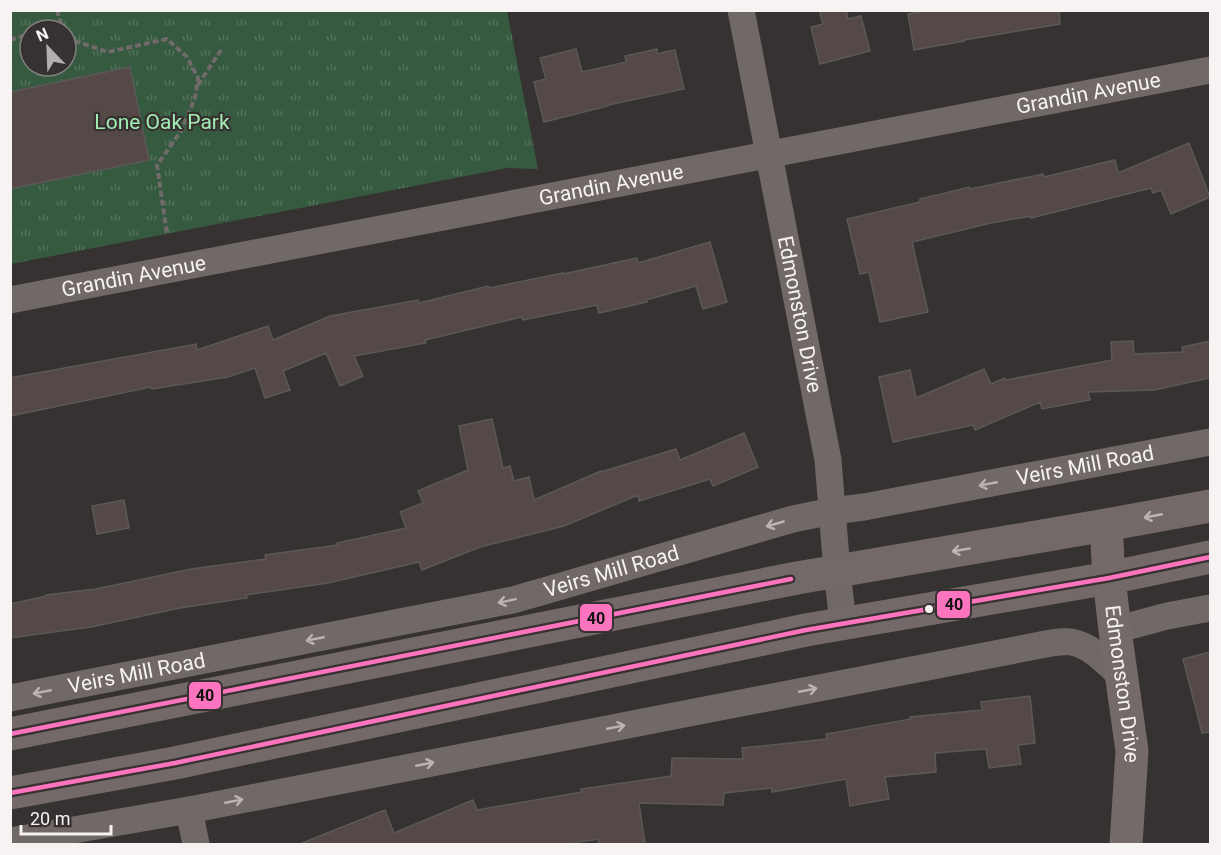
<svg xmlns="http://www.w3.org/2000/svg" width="1221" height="855" viewBox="0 0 1221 855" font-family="Roboto,sans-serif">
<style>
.park{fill:url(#park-tufts);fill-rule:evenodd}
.building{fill:#554947;stroke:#5b5858;stroke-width:1.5}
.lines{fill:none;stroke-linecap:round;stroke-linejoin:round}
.path{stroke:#706a6a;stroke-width:4;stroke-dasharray:6 3;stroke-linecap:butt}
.street{stroke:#716868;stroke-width:27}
.secondary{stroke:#736a69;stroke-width:33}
.primary{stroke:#726968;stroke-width:33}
.bus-1-casing{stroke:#373131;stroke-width:9}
.bus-1{stroke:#fc73be;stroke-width:4.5}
.oneway{stroke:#bbb4b4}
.oneway2{stroke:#bbb5b4}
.bus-dot{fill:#f7f3f3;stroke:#373131;stroke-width:2}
.labels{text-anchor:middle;stroke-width:4.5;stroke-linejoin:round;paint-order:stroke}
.street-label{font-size:21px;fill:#f7f3f3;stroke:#373131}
.park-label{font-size:21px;fill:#a2ecb3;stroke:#373131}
.line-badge{stroke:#373131;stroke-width:2}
.pale-badge-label{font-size:16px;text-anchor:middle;font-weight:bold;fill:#111}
</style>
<defs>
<pattern id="park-tufts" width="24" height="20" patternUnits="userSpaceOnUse" patternTransform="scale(1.5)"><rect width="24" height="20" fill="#355a3f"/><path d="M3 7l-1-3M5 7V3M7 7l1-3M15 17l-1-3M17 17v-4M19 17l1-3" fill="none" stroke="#53725b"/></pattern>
</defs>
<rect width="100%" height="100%" fill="#363232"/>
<path class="park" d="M11,11H507L538,169L507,168L11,264ZM30,30H66V66H30Z"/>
<path class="building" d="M819,10H846L848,19L861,16L870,51L820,64L811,27L823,24Z
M929,10H1059L1060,24L964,40V41L914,50L908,14Z
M576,49L582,72L626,62L625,56L657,49V54L675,50L684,89L608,105V106L544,122L534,82L546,79L540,58Z
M130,67L149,160L10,189V92Z
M1189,143L1210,197L1171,214L1161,190L1153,193L1151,188L1031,218V216L991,223L912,242L928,312L880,322L869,272L860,274L847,219L920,202V199L969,187L970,189L1043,174L1044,177L1115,160L1118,173Z
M710,242L727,302L703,309L696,286L646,300L647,302L599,313L597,305L523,320L522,317L425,340L426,343L354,356L363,376L340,386L326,353L283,371L290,390L265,398L255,368L228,377L152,389L151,387L10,416V378L196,344L197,350L268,326L273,340L330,316L418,300L419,303L488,286L489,288L563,273V274L637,258L638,263Z
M1133,341L1134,354L1183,352L1182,347L1210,341V378L1154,390L1088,392L1090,400L1042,409L1040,402L975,430L973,425L893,442L879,377L910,370L916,398L984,369L991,384L1005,378L1006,380L1112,360L1111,342Z
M492,419L503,468L510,466L514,481L529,477L534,500L601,471V472L676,449L680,460L744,433L758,467L713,486L710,479L639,501L638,495L564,526L480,547L422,570L419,562L328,583L246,595L247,598L180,608L91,627L10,638V604L46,596V595L96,589L191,569L266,559L265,555L338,545L337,543L406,528L400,512L423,503L418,491L468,470L459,426Z
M124,500L129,528L97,534L92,506Z
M1210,652V732L1202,733L1183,659Z
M1030,696L1035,743L1018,745L1021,764L989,768L986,749L935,753L936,772L885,777L889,799L850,806L846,779L772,792V788L724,793L723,805L639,803L645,844H599L598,839L567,844H302V843L385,810L394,833L473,800L477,810L582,792L581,789L671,776L672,758L743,759L742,748L827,739L826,734L911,719L910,717L982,710L981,702Z"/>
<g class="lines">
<path class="path" d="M57,10L63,30
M66,38L108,52L167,39L187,57L198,78L195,98L181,131L157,165L167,234
M10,40L30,34
M198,85L221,50"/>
<g class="street">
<path id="s1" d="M741,10L828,460L837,571L843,623"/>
<path id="s2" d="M10,300L1210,70"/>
<path d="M1115,630L1167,616L1210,608"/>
<path id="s3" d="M10,698L513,600L793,519L832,511L864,507L1210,442"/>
<path d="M189,810L196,844"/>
<path d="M10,841L189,810L1051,643C1058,642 1065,641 1071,642C1091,645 1108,664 1122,677"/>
</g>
<path class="secondary" id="s4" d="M1106,525L1109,578L1115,630L1132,751L1126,844"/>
<path class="primary" d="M10,734L797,578L1106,525L1210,506
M10,793L175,763L806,630L1109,578L1210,557"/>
<g class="bus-1-casing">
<path id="bus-1" d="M10,734L791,579
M10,793L175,763L806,630L1109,578L1210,557"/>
</g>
<use href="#bus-1" class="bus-1"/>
</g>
<defs><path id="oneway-shaft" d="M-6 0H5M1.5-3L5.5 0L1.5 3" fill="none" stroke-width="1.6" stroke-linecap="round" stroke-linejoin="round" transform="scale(1.5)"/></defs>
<g class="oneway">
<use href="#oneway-shaft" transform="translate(988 484) rotate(169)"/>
<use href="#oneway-shaft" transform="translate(775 524) rotate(164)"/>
<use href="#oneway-shaft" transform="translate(507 601) rotate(168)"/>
<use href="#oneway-shaft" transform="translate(315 639) rotate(169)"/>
<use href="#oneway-shaft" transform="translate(808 690) rotate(-11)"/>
<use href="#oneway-shaft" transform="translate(42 692) rotate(169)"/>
<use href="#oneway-shaft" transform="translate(616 727) rotate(-11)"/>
<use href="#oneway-shaft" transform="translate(425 764) rotate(-11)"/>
<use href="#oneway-shaft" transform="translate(234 801) rotate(-11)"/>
</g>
<g class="oneway2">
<use href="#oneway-shaft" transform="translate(1153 516) rotate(169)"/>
<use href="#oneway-shaft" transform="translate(961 550) rotate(170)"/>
</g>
<circle class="bus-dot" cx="929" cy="609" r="5"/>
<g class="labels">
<g class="street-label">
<text dy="7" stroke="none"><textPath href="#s2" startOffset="1098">Grandin Avenue</textPath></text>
<text dy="7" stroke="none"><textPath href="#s2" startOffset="612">Grandin Avenue</textPath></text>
<text dy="7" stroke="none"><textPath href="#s2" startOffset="126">Grandin Avenue</textPath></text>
<text dy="7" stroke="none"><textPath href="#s1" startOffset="310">Edmonston Drive</textPath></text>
<text dy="7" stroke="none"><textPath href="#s3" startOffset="1101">Veirs Mill Road</textPath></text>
<text dy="7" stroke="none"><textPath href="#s3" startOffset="615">Veirs Mill Road</textPath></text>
<text dy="7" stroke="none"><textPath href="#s3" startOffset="129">Veirs Mill Road</textPath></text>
<text dy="7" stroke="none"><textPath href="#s4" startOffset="160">Edmonston Drive</textPath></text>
</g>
<g class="park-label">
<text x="162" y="129">Lone Oak Park</text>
</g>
</g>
<g class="line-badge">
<rect x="936" y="590" width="35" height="29" rx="6" fill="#fc73be"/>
<rect x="579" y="603" width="34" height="29" rx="6" fill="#fc73be"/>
<rect x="188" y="681" width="34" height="29" rx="6" fill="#fc73be"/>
</g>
<g class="pale-badge-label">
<text x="954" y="610">40</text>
<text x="596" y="624">40</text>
<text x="205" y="701">40</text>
</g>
<rect width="1221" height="855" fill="none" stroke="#f7f3f3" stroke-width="24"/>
<g transform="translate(48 48) rotate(337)"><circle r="28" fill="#373131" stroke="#847f7f" stroke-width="1.5"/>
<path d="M0-4.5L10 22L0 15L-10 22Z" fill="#b3afaf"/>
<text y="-9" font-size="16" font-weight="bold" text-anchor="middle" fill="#f7f3f3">N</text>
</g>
<path d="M21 825v9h90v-9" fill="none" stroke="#f7f3f3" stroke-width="3"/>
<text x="30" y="825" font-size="18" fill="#f7f3f3" stroke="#373131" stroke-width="4.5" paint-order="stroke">20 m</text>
</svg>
